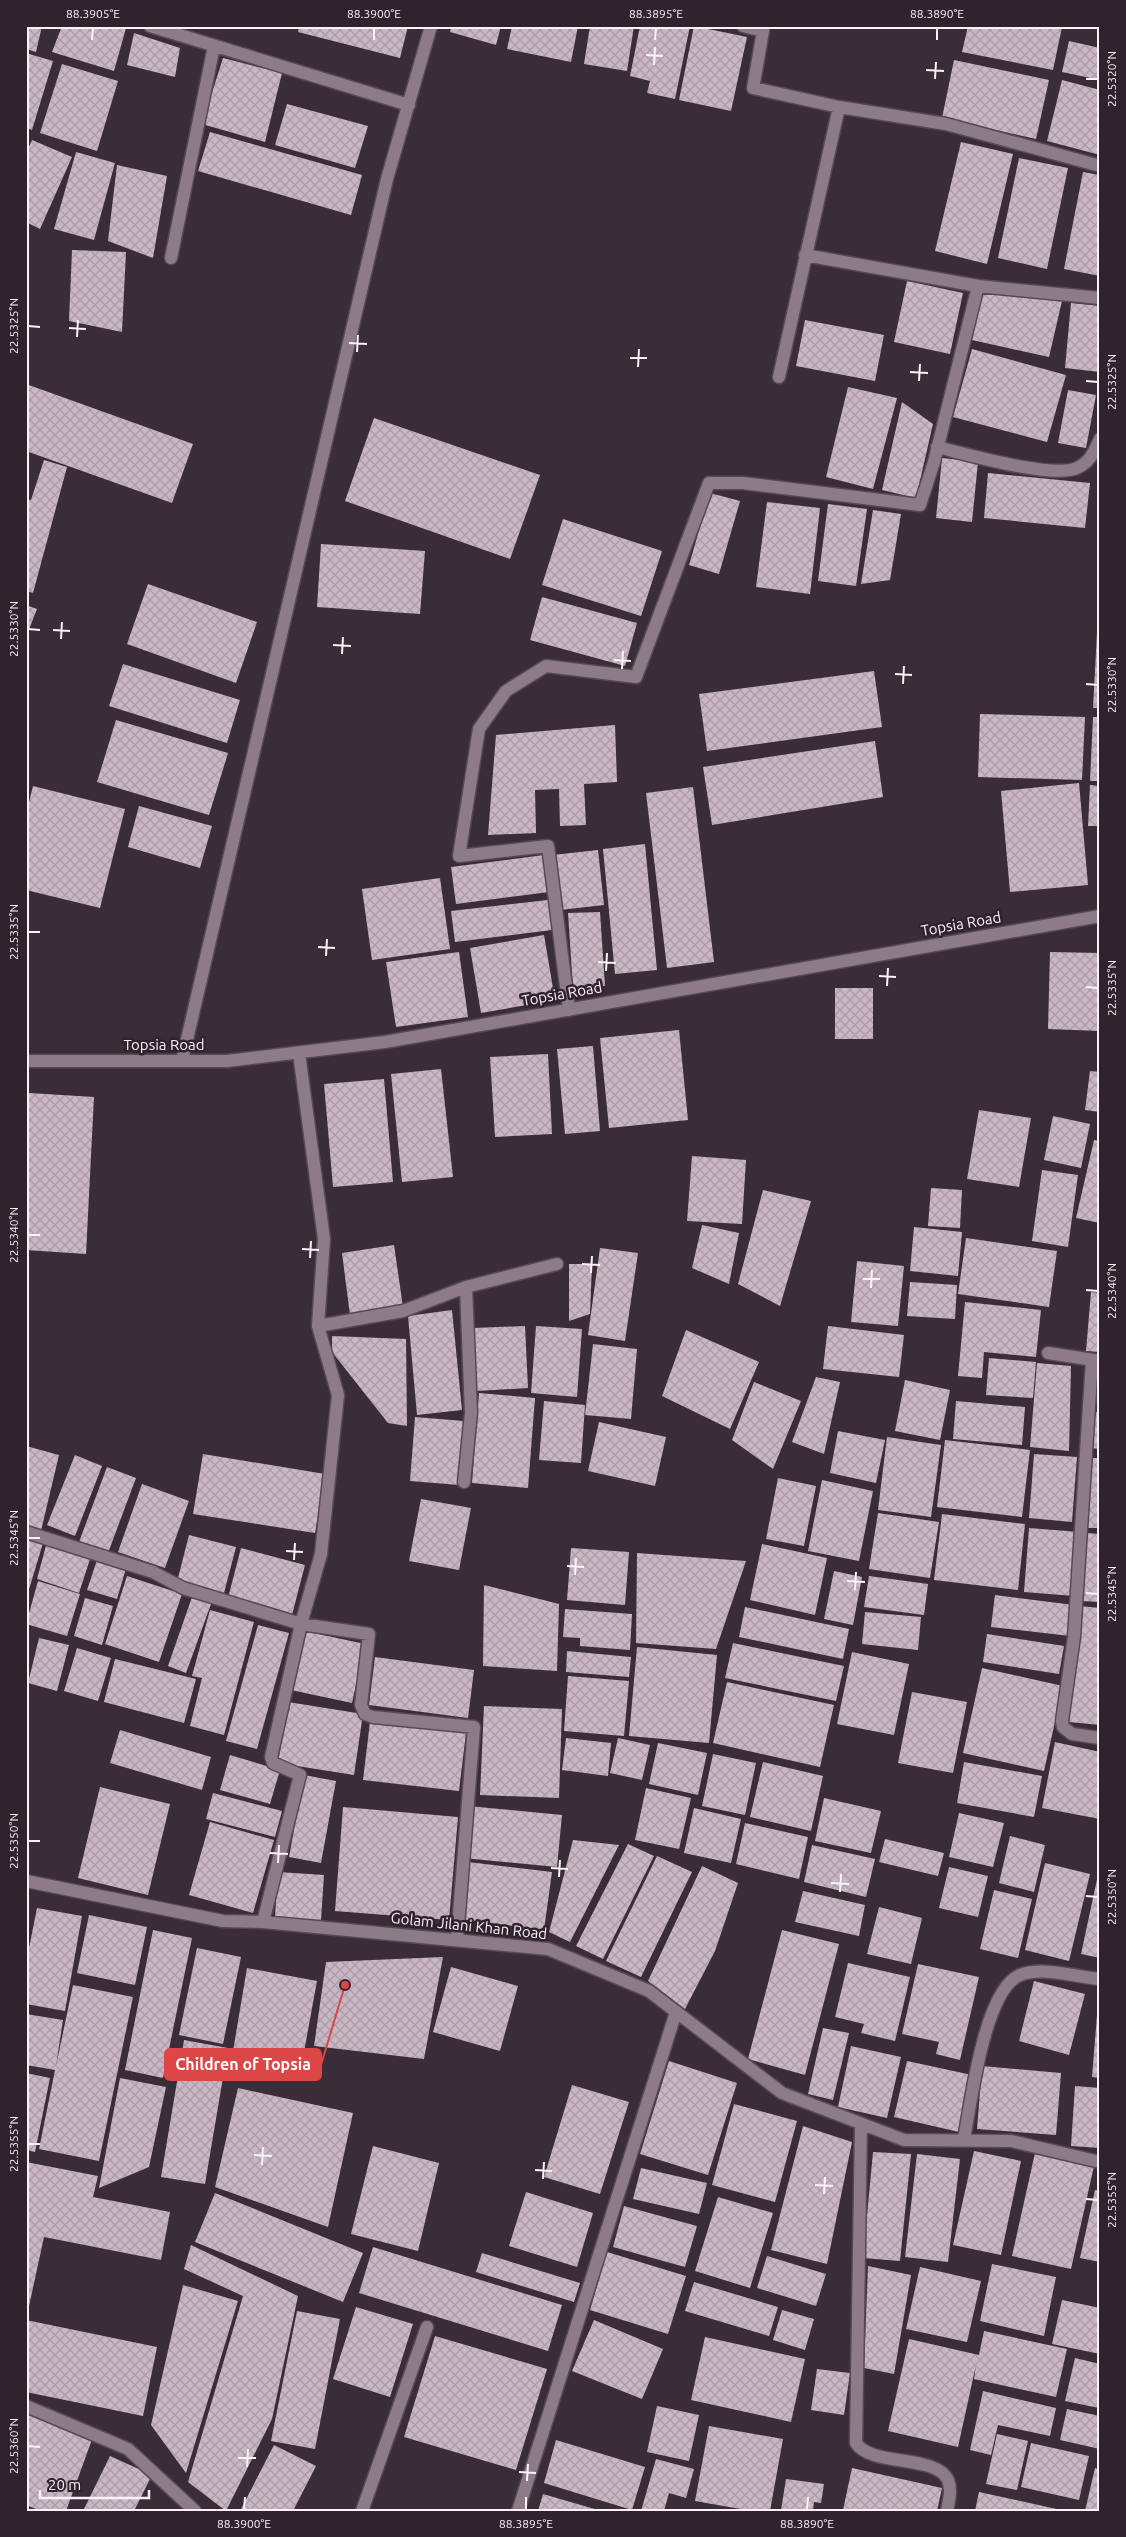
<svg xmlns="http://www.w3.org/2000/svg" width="1126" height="2537" viewBox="0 0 1126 2537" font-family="Ubuntu,sans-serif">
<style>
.building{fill:url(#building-cross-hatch)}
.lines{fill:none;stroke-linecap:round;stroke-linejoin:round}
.minor-casing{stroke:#564a52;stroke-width:15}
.minor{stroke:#8d7c88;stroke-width:12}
.ticks{fill:none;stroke:#fbf1f8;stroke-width:2}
.labels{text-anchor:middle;stroke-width:5;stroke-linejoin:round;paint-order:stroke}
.street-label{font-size:15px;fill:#fbf1f8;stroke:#31232d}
.leader{fill:none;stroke:#dc4647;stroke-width:2}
.callout-dot{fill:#dc4647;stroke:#31232d;stroke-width:2}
.callout{fill:#dc4647;stroke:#dc4647;stroke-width:2}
.callout-label{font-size:16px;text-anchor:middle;font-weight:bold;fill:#fff}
.neatline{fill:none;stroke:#fbf1f8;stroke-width:2}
.ticks-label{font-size:12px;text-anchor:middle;fill:#fbf1f8}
</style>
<defs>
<pattern id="building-cross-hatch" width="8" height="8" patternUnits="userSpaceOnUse" patternTransform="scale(1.25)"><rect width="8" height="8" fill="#cab7c4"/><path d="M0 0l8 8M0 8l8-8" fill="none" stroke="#aa9ba6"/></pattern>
</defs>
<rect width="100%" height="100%" fill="#3b2d37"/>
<path class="building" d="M26,26H42L36,52L26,49Z
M62,26L126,28L114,71L52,52Z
M299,26H408L400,58L298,32Z
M451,26H501L496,45L450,32Z
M512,26H578L571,62L507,49Z
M590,26H634L627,71L584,64Z
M640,26H690L675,99L647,93L650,81L630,76Z
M694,26L747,37L731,111L679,100Z
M968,26L1062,27L1053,70L962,52Z
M134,33L180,48L175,77L127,65Z
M1069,41L1100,48V80L1062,72Z
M26,53L53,61L32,130L26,128Z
M223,58L282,73L265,142L202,124Z
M954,60L1049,80L1036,139L942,118Z
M62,64L118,81L97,151L40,133Z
M1062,80L1100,90V155L1047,141Z
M287,104L368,126L355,168L275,145Z
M210,132L362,175L351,215L198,171Z
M32,140L72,157L40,229L26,222V153Z
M961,142L1013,154L987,264L935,251Z
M76,152L115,163L94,240L54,229Z
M1019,158L1068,168L1047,269L998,258Z
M117,165L167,176L153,258L108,241Z
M1083,172L1100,175V276L1064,269Z
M72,250L126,252L122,332L69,321Z
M907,281L963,293L950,354L894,342Z
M982,293L1062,301L1049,357L972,340Z
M1071,303L1100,306V372L1065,368Z
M805,320L884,335L875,381L796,366Z
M972,349L1066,375L1047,442L953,417Z
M26,384L193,444L172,503L26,451Z
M848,387L897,398L873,489L826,477Z
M1068,390L1096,395L1086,448L1058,443Z
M902,402L933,424L916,498L882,490Z
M374,418L540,475L510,559L345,501Z
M942,458L978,462L972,522L936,518Z
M44,460L67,467L33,593L26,591V499L31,500Z
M988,473L1090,483L1085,528L984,518Z
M710,493L740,501L719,574L689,565Z
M767,502L820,508L810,594L756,587Z
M828,504L867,509L856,586L818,581Z
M873,510L901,514L890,580L861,584Z
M563,519L662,551L641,616L542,585Z
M321,544L425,551L420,614L317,607Z
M148,584L257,622L236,683L127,644Z
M542,597L637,623L625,666L530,640Z
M26,605L37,609L26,637Z
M1097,633H1100V708H1093Z
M123,664L240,700L227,743L109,706Z
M874,671L882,727L707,751L699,694Z
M980,714L1085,717L1082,780L978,777Z
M1093,717H1100V781H1090Z
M116,720L228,753L209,815L97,782Z
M615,725L617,782L584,784L586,825L560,826L559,789L535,790L536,833L488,835L496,735Z
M875,741L883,797L712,825L703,767Z
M1079,783L1088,885L1010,892L1001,791Z
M1090,785L1100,786V826H1088Z
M33,786L125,809L100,908L26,890V814Z
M693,787L714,962L667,968L646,793Z
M139,806L212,826L200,868L128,847Z
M645,844L657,970L615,974L603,849Z
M598,850L604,905L560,910L553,855Z
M544,855L549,892L456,904L451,867Z
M440,878L450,949L372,960L362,889Z
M548,900L552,930L455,942L451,911Z
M600,912L605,986L573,988L568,913Z
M544,935L555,1000L481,1013L470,948Z
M459,952L468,1017L396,1027L386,962Z
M1050,952L1100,953V1031L1048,1029Z
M835,988H873V1039H835Z
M679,1030L688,1120L609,1128L600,1038Z
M593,1046L600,1131L565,1134L557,1049Z
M548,1054L552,1134L495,1137L490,1057Z
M441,1069L453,1177L402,1182L391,1074Z
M1090,1071L1100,1072V1112L1085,1110Z
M384,1079L393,1182L333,1187L324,1084Z
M29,1093L94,1097L86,1254L26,1250V1139Z
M979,1110L1031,1118L1019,1187L967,1179Z
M1053,1116L1090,1124L1081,1168L1044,1160Z
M1094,1140L1100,1141V1223L1076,1218Z
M692,1156L746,1160L742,1224L687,1221Z
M1042,1170L1078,1175L1068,1247L1032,1241Z
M931,1188L962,1190L960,1228L928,1226Z
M763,1190L811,1201L780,1306L738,1284Z
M702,1225L739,1233L729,1284L692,1268Z
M914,1227L962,1232L958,1276L910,1271Z
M966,1238L1057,1251L1049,1307L958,1294Z
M394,1245L403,1307L350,1315L342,1253Z
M600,1248L638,1253L625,1341L588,1335Z
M857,1261L904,1266L898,1326L851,1322Z
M569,1264H592L590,1314L569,1321Z
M910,1282L957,1285L955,1319L907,1316Z
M1091,1292L1100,1293V1352L1086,1351Z
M965,1302L1041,1310L1036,1357L984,1352L982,1378L958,1376Z
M452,1310L462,1410L417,1415L408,1316Z
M525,1326L528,1388L476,1391L473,1328Z
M536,1326L582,1329L577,1397L531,1393Z
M828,1326L904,1335L899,1377L823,1369Z
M686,1330L759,1362L730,1429L662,1396Z
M332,1336L406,1339L407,1426L388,1423L332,1352Z
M593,1344L637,1349L631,1419L585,1415Z
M989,1358L1036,1362L1033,1398L986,1395Z
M1037,1363L1071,1366L1069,1451L1030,1447Z
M816,1377L840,1382L824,1454L792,1442Z
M905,1380L950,1390L940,1440L895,1431Z
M754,1382L801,1401L773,1469L732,1440Z
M479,1393L535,1398L528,1488L472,1483Z
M544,1401L585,1405L581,1463L539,1460Z
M956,1401L1025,1407L1022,1445L953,1439Z
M1093,1412H1100V1449L1090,1448Z
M415,1417L464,1421L459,1485L410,1481Z
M599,1422L666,1437L655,1486L588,1471Z
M838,1431L885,1440L876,1483L830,1473Z
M887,1437L941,1445L931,1517L878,1510Z
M945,1440L1030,1450L1022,1517L937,1507Z
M26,1446L59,1455L41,1531L26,1527Z
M203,1454L325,1474L315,1533L193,1514Z
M1034,1454L1077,1457L1072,1522L1029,1518Z
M75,1455L102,1466L75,1536L47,1525Z
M1089,1458H1100V1528H1085Z
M107,1467L136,1478L108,1553L79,1542Z
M778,1478L816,1486L804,1546L766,1539Z
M822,1480L873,1491L859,1561L808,1551Z
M142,1484L189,1501L165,1568L118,1552Z
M421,1499L471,1508L459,1570L409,1561Z
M878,1513L939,1522L930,1578L869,1569Z
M942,1514L1025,1524L1018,1590L934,1580Z
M1029,1528L1079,1532L1074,1596L1024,1592Z
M1086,1533L1100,1534V1602L1081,1601Z
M189,1535L236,1547L224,1593L177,1582Z
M26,1538L43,1543L27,1596H26Z
M47,1542L91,1556L79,1593L37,1579Z
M762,1544L827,1558L815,1615L750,1600Z
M241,1548L305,1565L292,1615L228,1598Z
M571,1548L629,1552L625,1605L567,1600Z
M637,1553L746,1561L716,1649L636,1643Z
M98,1557L127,1565L117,1599L87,1590Z
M834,1571L862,1577L853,1625L824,1619Z
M127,1576L182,1594L159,1662L105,1644Z
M869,1576L928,1584L924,1615L864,1607Z
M38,1581L80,1594L67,1636L26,1624Z
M484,1585L559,1604L557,1671L483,1666Z
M995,1595L1074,1605L1070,1636L991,1627Z
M192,1597L211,1604L186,1673L168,1666Z
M85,1598L113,1606L102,1645L74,1636Z
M1080,1606L1100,1608V1725L1069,1722Z
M745,1607L849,1629L843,1659L739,1637Z
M565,1609L632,1614L630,1650L580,1646V1638L563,1637Z
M210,1610L254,1622L224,1735L190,1726L202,1678L192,1676Z
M865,1612L921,1617L918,1650L862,1644Z
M258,1625L289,1633L257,1749L226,1741Z
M304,1631L365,1644L352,1703L291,1690Z
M987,1634L1064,1646L1059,1674L983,1662Z
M39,1638L69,1645L57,1691L28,1683Z
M733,1643L844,1666L836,1701L725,1678Z
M637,1647L717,1655L709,1743L629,1736Z
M77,1648L111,1658L98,1701L64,1691Z
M567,1651L631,1657L629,1677L566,1672Z
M852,1652L909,1664L894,1735L837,1724Z
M375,1657L474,1670L468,1718L369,1705Z
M115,1659L196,1679L184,1723L104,1702Z
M982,1668L1063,1686L1044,1771L963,1753Z
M568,1676L629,1681L624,1736L564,1731Z
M727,1682L834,1705L820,1767L713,1743Z
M912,1692L967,1702L953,1773L898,1763Z
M288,1702L363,1714L354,1775L278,1763Z
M484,1706L562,1709L559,1798L480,1795Z
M370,1722L466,1733L459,1791L363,1780Z
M120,1730L211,1757L202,1790L110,1763Z
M566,1738L611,1743L608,1776L562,1770Z
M618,1738L650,1745L642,1780L610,1773Z
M1055,1742L1100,1752V1819L1042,1808Z
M658,1743L707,1753L698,1795L649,1784Z
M713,1754L756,1763L745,1815L702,1806Z
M230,1755L280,1770L270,1804L220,1790Z
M763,1762L823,1776L811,1831L750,1817Z
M964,1762L1042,1776L1034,1817L957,1803Z
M304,1775L336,1781L321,1863L289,1857Z
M100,1787L170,1804L148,1895L78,1878Z
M646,1788L691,1798L679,1849L635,1840Z
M213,1793L282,1811L275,1837L206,1819Z
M824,1798L881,1811L871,1853L815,1841Z
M468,1806L562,1815L557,1867L463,1858Z
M343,1807L458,1817L449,1920L335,1911Z
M694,1808L741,1819L731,1863L684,1853Z
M959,1813L1004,1823L993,1867L949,1857Z
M210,1822L274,1840L253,1913L189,1895Z
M745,1823L808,1837L799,1879L736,1864Z
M1010,1836L1045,1845L1034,1892L999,1883Z
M885,1839L944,1853L938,1876L879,1862Z
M573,1840L619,1845L570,1942L549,1932Z
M628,1844L654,1856L603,1959L576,1946Z
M812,1845L875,1859L866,1897L804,1882Z
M657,1856L692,1872L641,1977L606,1961Z
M468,1862L552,1872L544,1930L461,1919Z
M1045,1863L1090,1874L1069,1961L1025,1950Z
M702,1866L738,1883L715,1951L685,2009L648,1981Z
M949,1867L988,1876L978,1917L939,1908Z
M1099,1870H1100V1958L1081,1954Z
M278,1872L324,1875L321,1920L275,1917Z
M994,1890L1032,1899L1018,1958L980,1949Z
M803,1891L865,1905L859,1936L795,1922Z
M879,1907L922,1918L911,1964L867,1954Z
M37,1908L82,1916L65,2011L26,2004V1963Z
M89,1915L147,1927L135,1985L77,1973Z
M153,1930L192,1938L163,2078L125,2070Z
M782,1930L839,1944L805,2075L748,2059Z
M197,1948L241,1957L223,2044L179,2035Z
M443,1957L424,2059L314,2046L326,1962Z
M848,1963L910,1977L895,2041L861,2033L864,2024L835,2017Z
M918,1964L979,1977L960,2060L936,2054L939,2042L902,2034Z
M451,1967L518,1986L500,2051L433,2032Z
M247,1968L317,1981L302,2063L233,2051Z
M1034,1981L1085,1994L1069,2055L1019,2041Z
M73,1985L133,1997L99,2161L39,2149L55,2070L26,2065V2014L63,2020L56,2066Z
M1098,2003H1100V2078L1092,2077Z
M823,2028L849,2033L833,2100L808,2094Z
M184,2040L228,2048L205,2184L161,2177Z
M851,2046L901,2057L887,2118L838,2107Z
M669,2061L737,2083L708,2175L640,2154Z
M907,2061L972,2075L959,2132L894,2117Z
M982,2066L1061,2073L1056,2135L977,2129Z
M26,2073L50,2078L35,2152L26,2150Z
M120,2078L166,2087L149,2167L99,2188Z
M572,2085L629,2102L600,2194L544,2177Z
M1075,2086L1100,2088V2148L1071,2146Z
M238,2088L353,2113L328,2227L215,2187Z
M734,2104L797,2121L775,2202L712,2185Z
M803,2126L852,2142L827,2264L771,2250Z
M373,2146L439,2163L418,2251L351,2234Z
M974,2151L1021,2161L1001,2255L953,2245Z
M873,2152L911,2154L900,2261L863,2258Z
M1035,2153L1094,2166L1071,2269L1012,2256Z
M917,2154L960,2159L948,2262L905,2257Z
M26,2162L98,2176L93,2197L170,2212L161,2260L44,2237L26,2320Z
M641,2168L707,2183L699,2214L633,2199Z
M1095,2190L1100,2191V2262L1080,2258Z
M526,2192L593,2213L577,2267L509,2246Z
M215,2193L363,2253L343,2302L195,2242Z
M718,2197L773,2213L750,2288L695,2271Z
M624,2206L697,2226L685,2267L613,2247Z
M191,2245L298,2296L272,2419L226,2511L188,2482L243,2296L184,2269Z
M373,2247L562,2305L548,2351L359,2293Z
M607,2252L686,2276L668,2334L590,2310Z
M482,2253L580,2283L574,2302L476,2272Z
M767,2256L826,2274L816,2306L757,2288Z
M992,2264L1056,2277L1044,2336L980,2321Z
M868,2266L911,2275L894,2374L864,2368Z
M920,2267L981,2281L967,2342L906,2329Z
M694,2282L778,2307L769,2336L685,2311Z
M183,2285L238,2301L186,2473L151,2425Z
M1062,2300L1100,2308V2354L1052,2344Z
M356,2307L413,2324L390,2397L333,2379Z
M782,2310L814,2319L805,2350L773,2340Z
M297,2311L340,2319L315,2449L271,2441Z
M26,2320L157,2347L143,2416L26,2392Z
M594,2320L663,2349L642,2399L572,2371Z
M984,2331L1067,2349L1056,2397L974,2379L976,2365L958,2447L888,2431L909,2339L979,2355Z
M435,2336L547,2369L516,2470L404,2437Z
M705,2337L805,2359L791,2422L691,2400Z
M1075,2358L1100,2364L1099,2408L1065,2401Z
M817,2369L850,2373L844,2415L811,2410Z
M983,2391L1056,2408L1050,2436L998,2425L991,2455L970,2450Z
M657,2406L699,2415L689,2461L647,2452Z
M1067,2409L1100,2416V2449L1060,2440Z
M31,2411L94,2434L66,2511H41L26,2505V2425Z
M709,2426L783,2439L770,2511H752L695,2501Z
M997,2434L1028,2441L1017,2490L986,2484Z
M556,2440L645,2467L632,2510L544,2483Z
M1031,2443L1089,2456L1079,2500L1021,2487Z
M274,2445L316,2466L293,2511H240Z
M110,2456L152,2475L134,2511H83Z
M656,2459L694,2469L686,2498L669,2493L664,2511H641Z
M852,2468L942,2488L937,2511L843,2510Z
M1095,2468L1100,2470V2511H1085Z
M786,2479L824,2484L821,2503L814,2502L813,2511L781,2510Z
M979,2492L1061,2510L1060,2511H975Z
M543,2494L598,2510V2511H538Z"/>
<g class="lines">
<g class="minor-casing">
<path id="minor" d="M150,26L409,105
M743,26L763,31L753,88L839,107L946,124L1100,166
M805,255L978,286L1100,298
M171,258L214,46
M779,377L839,107
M937,447C966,454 1052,479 1077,468C1090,462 1094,452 1100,439
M569,1010L548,846L459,856L479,729L506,691L546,666L636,677L709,483H743L920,505L934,462L978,286
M26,1061H227L385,1042L1100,916
M182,1061L387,179L431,26
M318,1326L403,1311L466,1287L557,1264
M1048,1353L1100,1361
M1092,1360L1074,1637L1062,1721L1063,1727L1072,1734L1100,1738
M464,1482L471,1413L466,1287
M26,1532L153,1572L183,1588L301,1624L369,1634L361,1705L365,1714L373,1717L474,1727L457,1939
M26,1881L223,1921L263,1922L548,1949L649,1991L782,2093L904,2140L1011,2141L1100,2162
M263,1922L300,1775L273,1763L271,1757L301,1624L321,1554L338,1395L318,1326L324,1239L299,1053
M861,2124L856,2443C871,2467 936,2454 948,2480C952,2490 949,2500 947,2511
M964,2139C971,2103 984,1990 1020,1975C1042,1966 1076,1977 1100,1979
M26,2406L128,2449L195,2511
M362,2511L427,2327
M518,2511L676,2012"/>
</g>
<use href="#minor" class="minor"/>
</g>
<path class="ticks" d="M92,40L93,28M374,40V28M655,40L656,28M937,40V28M646,55L663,56M654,65L655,47M926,70L944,71M935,79L936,62M1086,79H1098M28,326L40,327M69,328L86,329M77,337L78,320M349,343L367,344M357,352L358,335M630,358H647M638,367L639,349M910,372L928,373M919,381L920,364M1086,381L1098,382M28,629L40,630M53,630L70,631M61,639L62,622M333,645L351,646M342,654L343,637M614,660L631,661M622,669L623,651M895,674L912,675M903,684L904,666M1086,684L1098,685M28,932H40M318,947L335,948M326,956L327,939M598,962L616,963M606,971L607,953M879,976L896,977M887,986L888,968M1086,987L1098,988M28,1235H40M302,1249L319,1250M310,1258L311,1241M582,1264L600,1265M591,1273L592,1256M863,1279H880M871,1288L872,1270M1086,1290L1098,1291M28,1538H40M286,1551L303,1552M294,1560L295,1543M567,1566L584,1567M575,1575L576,1558M847,1581L865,1582M855,1590L856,1572M1086,1593L1098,1594M28,1841H40M270,1853L288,1854M278,1863L279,1845M551,1868L568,1869M559,1877L560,1860M831,1883L849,1884M840,1892L841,1874M1086,1896L1098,1897M28,2144H40M254,2155L272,2156M262,2165L263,2147M535,2170L552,2171M543,2179L544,2162M815,2185L833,2186M824,2194L825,2177M1086,2199L1098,2200M28,2446L40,2447M238,2458H256M247,2467L248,2449M519,2472L536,2473M527,2481L528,2464M244,2510L245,2497M526,2510V2497M807,2510L808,2497"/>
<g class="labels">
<g class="street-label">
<text transform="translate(961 924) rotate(-10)" y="5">Topsia Road</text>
<text transform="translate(562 994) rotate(-10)" y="5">Topsia Road</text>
<text x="164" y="1050">Topsia Road</text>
<text transform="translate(469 1926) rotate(6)" y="5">Golam Jilani Khan Road</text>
</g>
</g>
<path class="leader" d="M345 1985L321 2065"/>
<circle class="callout-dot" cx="345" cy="1985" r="5"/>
<rect class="callout" x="165" y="2049" width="156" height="31" rx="5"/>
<g class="callout-label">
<text x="243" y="2070">Children of Topsia</text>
</g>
<rect width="1126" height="2537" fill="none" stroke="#31232d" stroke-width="55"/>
<path d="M40 2490v8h109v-8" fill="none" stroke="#fbf1f8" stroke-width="2.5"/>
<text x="48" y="2490" font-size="15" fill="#fbf1f8" stroke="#31232d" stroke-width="4" paint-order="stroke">20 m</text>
<rect x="28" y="28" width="1070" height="2482" class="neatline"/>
<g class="ticks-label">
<text x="93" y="18">88.3905°E</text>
<text x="374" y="18">88.3900°E</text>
<text x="656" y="18">88.3895°E</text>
<text x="937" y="18">88.3890°E</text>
<text transform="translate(1112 79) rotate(-90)" y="4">22.5320°N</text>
<text transform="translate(14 326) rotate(-90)" y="4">22.5325°N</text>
<text transform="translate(1112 382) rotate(-90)" y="4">22.5325°N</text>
<text transform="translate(14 629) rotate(-90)" y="4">22.5330°N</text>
<text transform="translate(1112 685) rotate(-90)" y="4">22.5330°N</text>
<text transform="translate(14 932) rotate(-90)" y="4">22.5335°N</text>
<text transform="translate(1112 988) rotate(-90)" y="4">22.5335°N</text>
<text transform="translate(14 1235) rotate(-90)" y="4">22.5340°N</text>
<text transform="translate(1112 1291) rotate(-90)" y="4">22.5340°N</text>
<text transform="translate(14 1538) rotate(-90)" y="4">22.5345°N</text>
<text transform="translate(1112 1594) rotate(-90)" y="4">22.5345°N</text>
<text transform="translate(14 1841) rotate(-90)" y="4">22.5350°N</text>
<text transform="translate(1112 1897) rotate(-90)" y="4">22.5350°N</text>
<text transform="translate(14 2144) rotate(-90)" y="4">22.5355°N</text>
<text transform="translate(1112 2200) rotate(-90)" y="4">22.5355°N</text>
<text transform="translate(14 2446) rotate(-90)" y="4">22.5360°N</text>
<text x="244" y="2528">88.3900°E</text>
<text x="526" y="2528">88.3895°E</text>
<text x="807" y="2528">88.3890°E</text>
</g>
</svg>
